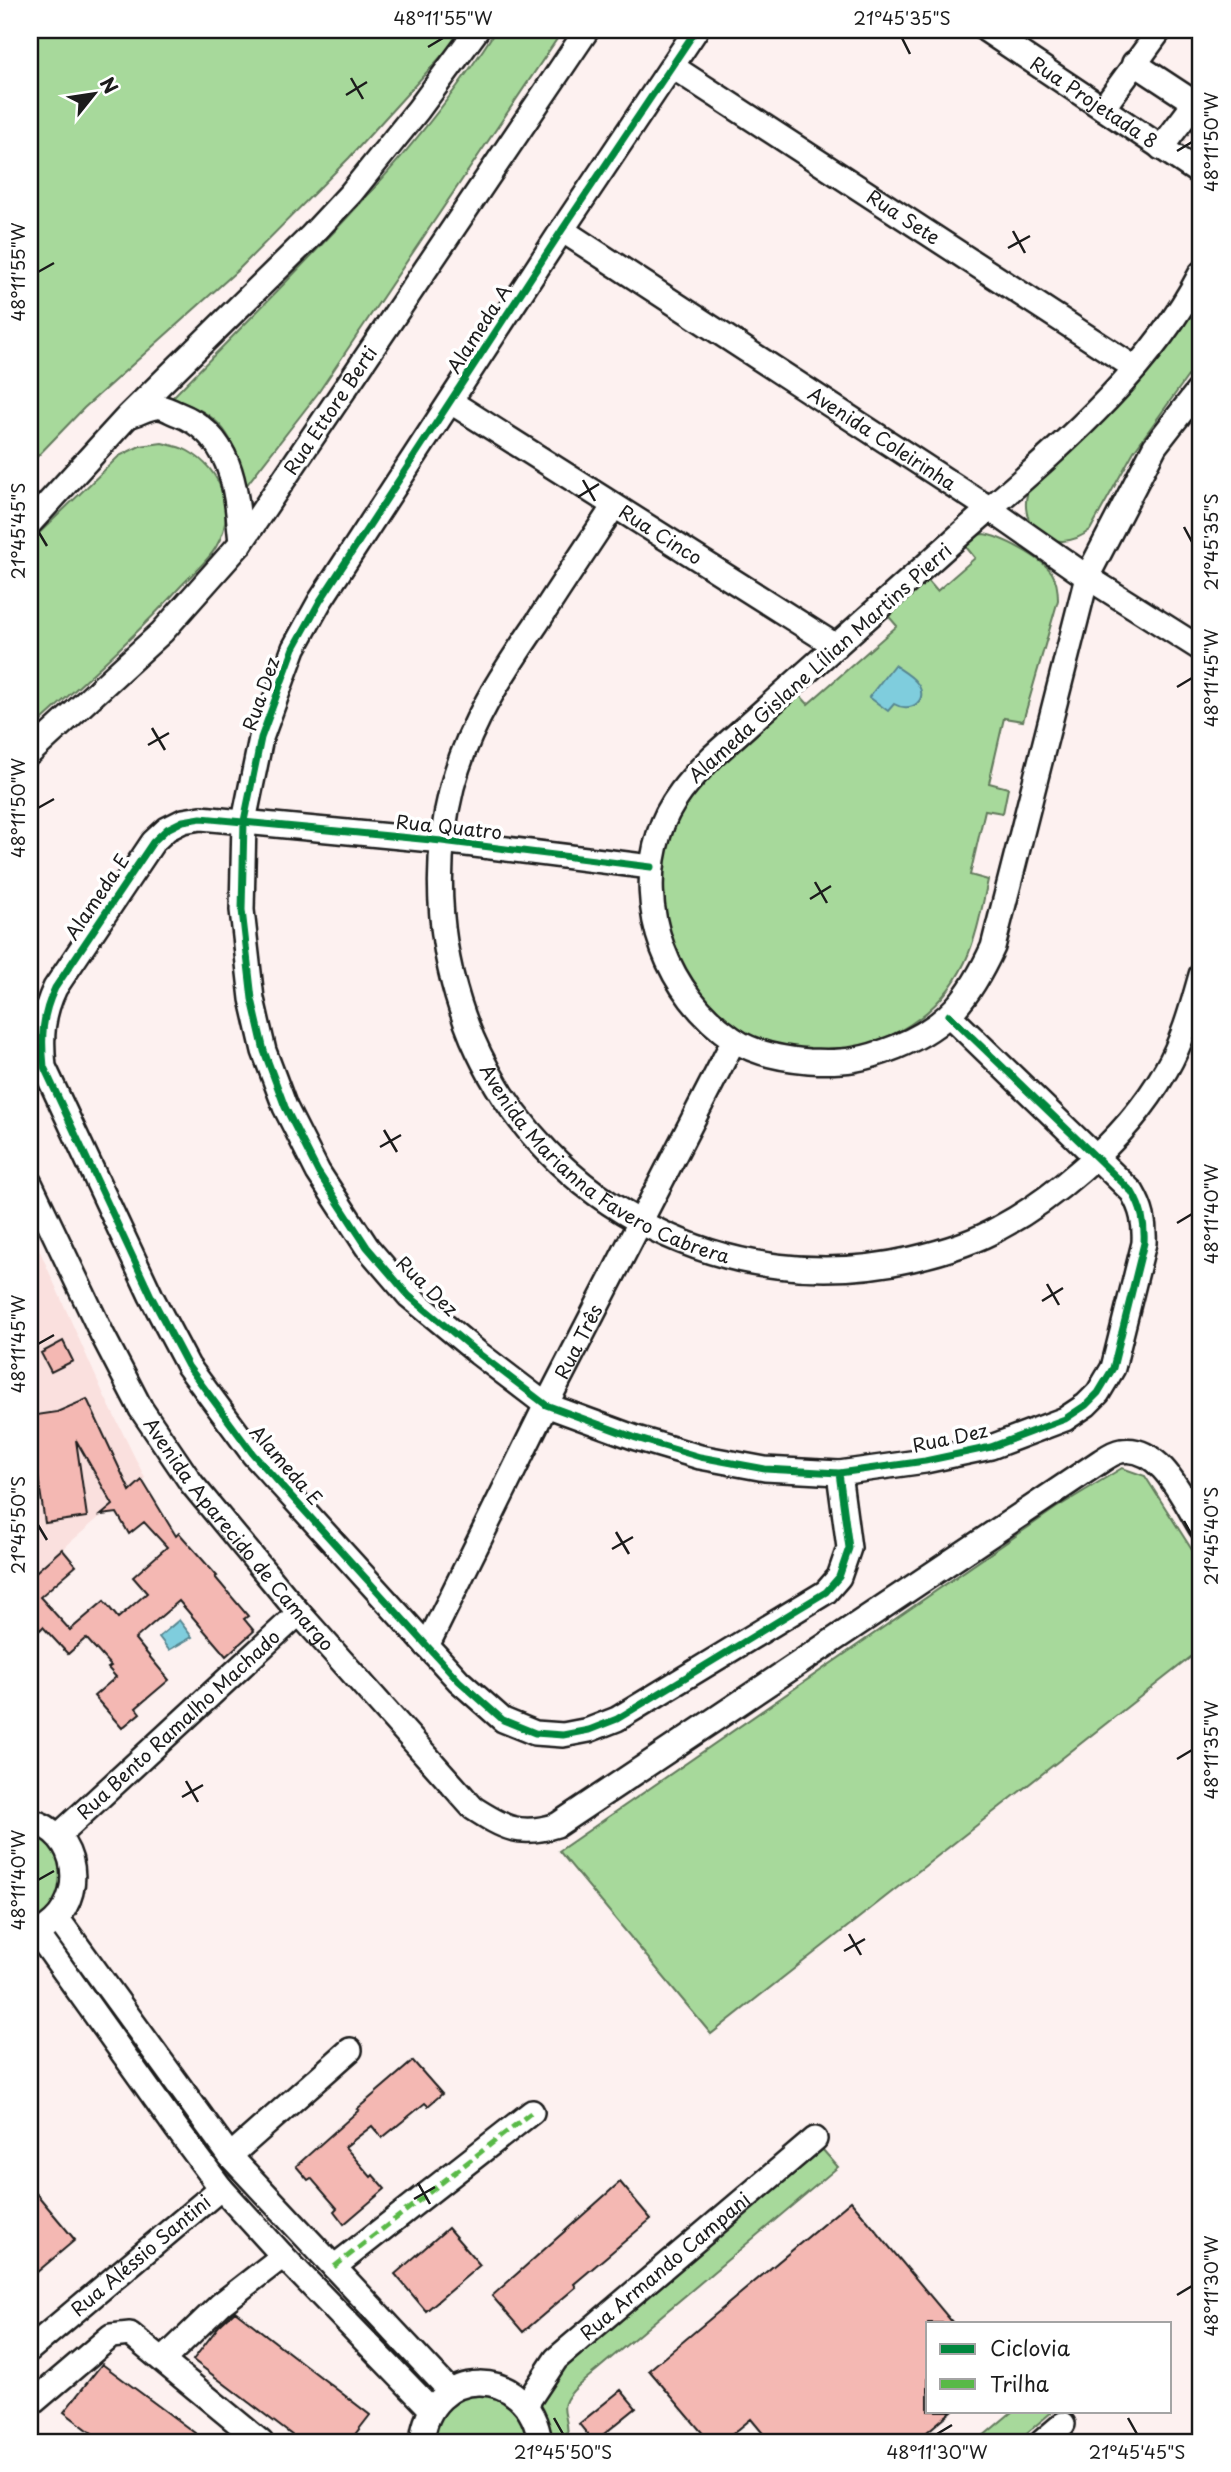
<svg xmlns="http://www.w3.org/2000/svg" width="1231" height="2472" viewBox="0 0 1231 2472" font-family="'Playpen Sans',sans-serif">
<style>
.built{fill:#fae0de}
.green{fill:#a7d99b;stroke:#627a5c;stroke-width:2}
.water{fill:#7fcddd;stroke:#578690;stroke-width:2}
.building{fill:#f4b8b3;stroke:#1c1c1c;stroke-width:2}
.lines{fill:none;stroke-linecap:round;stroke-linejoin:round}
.minor-casing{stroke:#1c1c1c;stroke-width:28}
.minor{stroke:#fff;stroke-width:23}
.quiet{stroke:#58b947;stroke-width:5;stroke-dasharray:10 5;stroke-linecap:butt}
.cycleway-casing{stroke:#fff;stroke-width:11}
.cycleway{stroke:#00873e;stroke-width:7}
.ticks{fill:none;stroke:#1c1c1c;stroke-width:2.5}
.labels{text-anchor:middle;stroke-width:7;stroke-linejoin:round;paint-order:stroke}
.street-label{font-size:19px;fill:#1c1c1c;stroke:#fff}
.neatline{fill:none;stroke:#1c1c1c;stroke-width:2.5}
.ticks-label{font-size:18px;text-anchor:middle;fill:#1c1c1c}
</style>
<rect width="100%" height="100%" fill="#fdf1f0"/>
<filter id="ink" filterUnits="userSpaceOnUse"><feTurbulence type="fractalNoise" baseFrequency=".0143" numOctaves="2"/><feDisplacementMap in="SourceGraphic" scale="14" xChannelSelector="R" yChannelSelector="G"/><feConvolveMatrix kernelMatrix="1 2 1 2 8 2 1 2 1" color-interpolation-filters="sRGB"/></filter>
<g filter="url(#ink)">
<path class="built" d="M30,1229L104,1395L145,1478L30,1577Z"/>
<path class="green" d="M30,30H465L349,158L239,269L84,408L30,464Z
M496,30H563L318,393L245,487C237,440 221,410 170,400C283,284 409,166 496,30Z
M1201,280V358L1134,451L1090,530C1054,559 1011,526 1031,483Z
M162,443C171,445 181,447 188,451C222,470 237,512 216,547C208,561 192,574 180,587C134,638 81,684 30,731V542L119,456L140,446Z
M983,534C1001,536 1042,558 1052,573C1057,581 1058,591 1058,600L1023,721L1004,718L989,783L1008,788L1003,813L985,810L970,875L988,880C982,907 977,936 965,962C914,1069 761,1082 692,987C686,979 677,970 673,961C667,947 666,929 663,914C661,903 655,888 657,878C659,866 675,810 681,801C687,791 702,781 711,772C739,745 767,717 795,690L808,704L897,626L884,611L924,576L937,591L975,558L962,542L972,536Z
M1122,1468L1145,1476L1201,1564V1649L711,2034L559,1851L1056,1508Z
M30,1830C63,1842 80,1890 49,1915C44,1920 36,1923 30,1926Z
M822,2149L838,2167L579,2385C551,2411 572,2411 567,2442H543L539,2400L550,2378Z
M488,2391L525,2415L532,2442H431C436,2405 452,2394 488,2391Z
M1013,2411H1053L1016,2442H976Z"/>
<path class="water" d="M894,665C901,670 912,676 917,683C930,700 911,714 894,704L888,711L869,697Z
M179,1620L192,1637L169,1650L159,1637Z"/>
<path class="building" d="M63,1341L73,1361L51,1372L41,1353Z
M87,1399L130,1491L142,1480L176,1536L179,1533L217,1576L215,1577L248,1616L244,1619L254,1631L226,1656L179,1601L135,1639L169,1680L136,1708L140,1713L122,1728L94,1696L116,1677L108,1668L111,1666L86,1638L68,1654L43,1627L40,1630L30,1618V1577L62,1549L76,1566L40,1597L70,1630L104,1601L118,1618L147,1593L133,1577L167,1547L144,1522L129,1534L117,1513L101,1515L113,1505L76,1440L87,1517L45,1523L32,1437H30V1416L57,1412Z
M413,2061L442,2094L428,2106L425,2103L382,2138L372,2126L345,2147L371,2177L373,2175L385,2189L344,2224L334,2211L337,2208L311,2178L308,2180L296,2166L359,2110L357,2109Z
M620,2182L651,2219L574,2284L576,2287L523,2332L492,2296Z
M30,2186L75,2240L30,2278Z
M851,2201L953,2323H928V2411H952L915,2442H770L751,2419L723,2442H710L649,2370Z
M448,2228L480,2265L426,2311L395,2274Z
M235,2311L370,2415L349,2442H301L193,2360L219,2326Z
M102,2364L207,2442H104L64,2412Z
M621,2390L636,2408L594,2442L579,2424Z"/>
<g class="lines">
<g class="minor-casing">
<g id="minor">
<path d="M696,30L562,230L320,601L294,648L261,738L244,821L242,910L252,999L264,1051L285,1107L318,1172L367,1247L409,1296L478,1353L546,1405L636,1438L700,1457L765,1469L839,1473L925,1461L991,1447L1065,1419L1086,1405L1098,1393L1113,1368L1144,1243C1145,1223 1142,1209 1132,1192L949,1015"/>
<path id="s1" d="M986,30L1201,174"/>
<path d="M1134,63L1201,107"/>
<path id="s2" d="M673,67L1135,368"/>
<path d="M1103,108L1160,30"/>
<path d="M1161,148L1201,95"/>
<path id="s3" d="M562,230L990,509L1087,577L1201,649"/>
<path d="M1201,273C1147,377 1049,456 962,533C879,608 796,682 713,756C691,778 668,803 659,834C635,909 668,995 733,1039C753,1053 784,1059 809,1061C845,1063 863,1060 896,1047C948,1026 970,997 993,947L1087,577L1155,446L1201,387"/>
<path id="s4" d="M451,402L836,646"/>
<path d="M131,415C139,413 149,407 157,407C163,406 172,412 178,414C234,436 236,491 241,543"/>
<path id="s5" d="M614,506C588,545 562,584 537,623C502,674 468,726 452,787C431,871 439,959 472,1038C545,1208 732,1301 912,1259C942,1252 973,1243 999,1228C1029,1212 1056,1192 1081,1170C1114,1142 1145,1107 1166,1070C1183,1041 1192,1007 1201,975"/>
<path d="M30,523L128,416L310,237L351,193L418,110L477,30"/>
<path id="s6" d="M30,753L162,632L241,543L587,30"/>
<path d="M651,867L442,841L201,818L183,821L167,829L153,842L55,988C42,1015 41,1037 44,1067L151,1296L188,1366L253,1454L459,1681L503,1720L535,1733L563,1735L589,1730L617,1719L826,1592L839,1577L849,1548L839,1473"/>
<path id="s7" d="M30,1183L102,1334L141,1409L192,1484L299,1613L473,1808C504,1828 520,1837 557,1825L1101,1461C1107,1457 1114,1452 1121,1451C1161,1444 1184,1501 1201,1528"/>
<path id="s8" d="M427,1646L546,1405L734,1040"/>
<path d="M30,1821C80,1832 87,1899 47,1927"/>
<path id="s9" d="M58,1836L299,1613"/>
<path d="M58,1919L230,2156L450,2391"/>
<path d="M37,1933L177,2129L221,2188L283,2256L431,2409"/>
<path d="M230,2156L350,2050"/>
<path d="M334,2267L532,2112"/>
<path id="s10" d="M30,2349L221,2188"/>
<path d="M163,2360L221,2304L283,2256"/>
<path id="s11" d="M527,2403L556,2359L815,2139"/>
<path d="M30,2405L111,2336L130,2334L261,2442"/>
<path d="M422,2442C428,2365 529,2362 540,2442"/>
<path d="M1042,2442L1063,2424"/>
</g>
</g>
<use href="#minor" class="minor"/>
<path class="quiet" d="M334,2267L532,2112"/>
<g class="cycleway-casing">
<path id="cycleway" d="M696,30L562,230L320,601L294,648L261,738L244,821L242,910L252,999L264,1051L285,1107L318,1172L367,1247L409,1296L478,1353L546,1405L636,1438L700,1457L765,1469L839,1473L925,1461L991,1447L1065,1419L1086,1405L1098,1393L1113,1368L1144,1243C1145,1223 1142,1209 1132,1192L949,1015
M651,867L442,841L201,818L183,821L167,829L153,842L55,988C42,1015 41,1037 44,1067L151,1296L188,1366L253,1454L459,1681L503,1720L535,1733L563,1735L589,1730L617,1719L826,1592L839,1577L849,1548L839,1473"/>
</g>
<use href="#cycleway" class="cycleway"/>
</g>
</g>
<path class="ticks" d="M902,38L910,54M428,47L443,38M351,78L363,99M346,95L367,82M1177,151L1192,142M1013,231L1025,253M1008,248L1030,236M38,272L54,263M583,480L595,501M578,497L599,484M1184,527L1192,542M38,531L47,546M1177,687L1192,678M152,728L165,750M148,745L169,733M38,808L54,799M815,882L827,903M810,899L831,886M384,1130L397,1152M380,1147L401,1135M1177,1223L1192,1214M1047,1284L1059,1305M1042,1301L1063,1288M38,1344L54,1335M1184,1521L1192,1536M38,1525L47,1540M616,1532L629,1554M612,1549L633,1537M1177,1759L1192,1750M186,1781L198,1802M182,1797L203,1785M38,1880L54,1871M849,1934L861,1955M844,1951L865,1939M418,2183L430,2204M414,2199L435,2187M1177,2295L1192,2286M554,2418L563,2434M1128,2418L1137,2434M937,2434L952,2425"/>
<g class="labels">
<g class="street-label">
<text dy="7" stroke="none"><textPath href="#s1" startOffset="130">Rua Projetada 8</textPath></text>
<text dy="7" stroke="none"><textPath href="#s2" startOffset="275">Rua Sete</textPath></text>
<text transform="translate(479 329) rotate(-57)" y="7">Alameda A</text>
<text dy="7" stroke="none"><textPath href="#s6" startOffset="458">Rua Ettore Berti</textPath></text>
<text dy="7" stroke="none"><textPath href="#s3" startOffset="382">Avenida Coleirinha</textPath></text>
<text dy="7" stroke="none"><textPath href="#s4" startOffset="248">Rua Cinco</textPath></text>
<text transform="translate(820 663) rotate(-42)" y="7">Alameda Gislane Lílian Martins Pierri</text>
<text transform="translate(261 694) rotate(-71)" y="7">Rua Dez</text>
<text transform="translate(449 827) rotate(6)" y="7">Rua Quatro</text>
<text transform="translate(97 897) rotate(-56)" y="7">Alameda E</text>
<text dy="7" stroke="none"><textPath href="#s5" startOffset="772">Avenida Marianna Favero Cabrera</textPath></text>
<text transform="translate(427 1286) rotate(44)" y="7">Rua Dez</text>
<text dy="7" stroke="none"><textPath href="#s8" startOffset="340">Rua Três</textPath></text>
<text transform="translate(950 1438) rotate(-12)" y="7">Rua Dez</text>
<text transform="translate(286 1465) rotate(49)" y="7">Alameda E</text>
<text dy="7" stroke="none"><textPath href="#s7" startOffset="411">Avenida Aparecido de Camargo</textPath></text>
<text dy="7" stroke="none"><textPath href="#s9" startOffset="164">Rua Bento Ramalho Machado</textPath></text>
<text dy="7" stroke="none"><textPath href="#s10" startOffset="145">Rua Aléssio Santini</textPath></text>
<text dy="7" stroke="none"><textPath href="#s11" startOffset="196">Rua Armando Campani</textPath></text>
</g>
</g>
<rect width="1231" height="2472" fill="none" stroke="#fff" stroke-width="77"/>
<rect x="926" y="2322" width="245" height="91" fill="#ffffff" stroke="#a4a4a4" stroke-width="2"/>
<rect x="940" y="2344" width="35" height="10" fill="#00873e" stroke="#a4a4a4" stroke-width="2"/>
<text x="990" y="2356" font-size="21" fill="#1c1c1c">Ciclovia</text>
<rect x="940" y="2379" width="35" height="10" fill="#58b947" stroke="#a4a4a4" stroke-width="2"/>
<text x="990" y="2392" font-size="21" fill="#1c1c1c">Trilha</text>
<g transform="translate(94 94) rotate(60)" stroke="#ffffff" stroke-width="5" paint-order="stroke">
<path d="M0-5L12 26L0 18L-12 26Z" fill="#1c1c1c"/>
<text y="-10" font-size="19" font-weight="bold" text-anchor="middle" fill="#1c1c1c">N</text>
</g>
<rect x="38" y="38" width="1154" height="2396" class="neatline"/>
<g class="ticks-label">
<text x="443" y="25">48°11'55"W</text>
<text x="902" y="25">21°45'35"S</text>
<text transform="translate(1212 142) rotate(-90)" y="6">48°11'50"W</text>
<text transform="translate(19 272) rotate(-90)" y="6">48°11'55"W</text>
<text transform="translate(19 531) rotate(-90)" y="6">21°45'45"S</text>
<text transform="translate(1212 542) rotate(-90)" y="6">21°45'35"S</text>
<text transform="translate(1212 678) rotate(-90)" y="6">48°11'45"W</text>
<text transform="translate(19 808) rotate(-90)" y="6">48°11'50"W</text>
<text transform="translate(1212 1214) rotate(-90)" y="6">48°11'40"W</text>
<text transform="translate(19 1344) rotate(-90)" y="6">48°11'45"W</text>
<text transform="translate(19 1525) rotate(-90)" y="6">21°45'50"S</text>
<text transform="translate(1212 1536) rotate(-90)" y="6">21°45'40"S</text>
<text transform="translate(1212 1750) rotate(-90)" y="6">48°11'35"W</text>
<text transform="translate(19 1880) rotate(-90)" y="6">48°11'40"W</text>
<text transform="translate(1212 2286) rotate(-90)" y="6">48°11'30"W</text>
<text x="563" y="2459">21°45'50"S</text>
<text x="937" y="2459">48°11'30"W</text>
<text x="1137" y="2459">21°45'45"S</text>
</g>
</svg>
